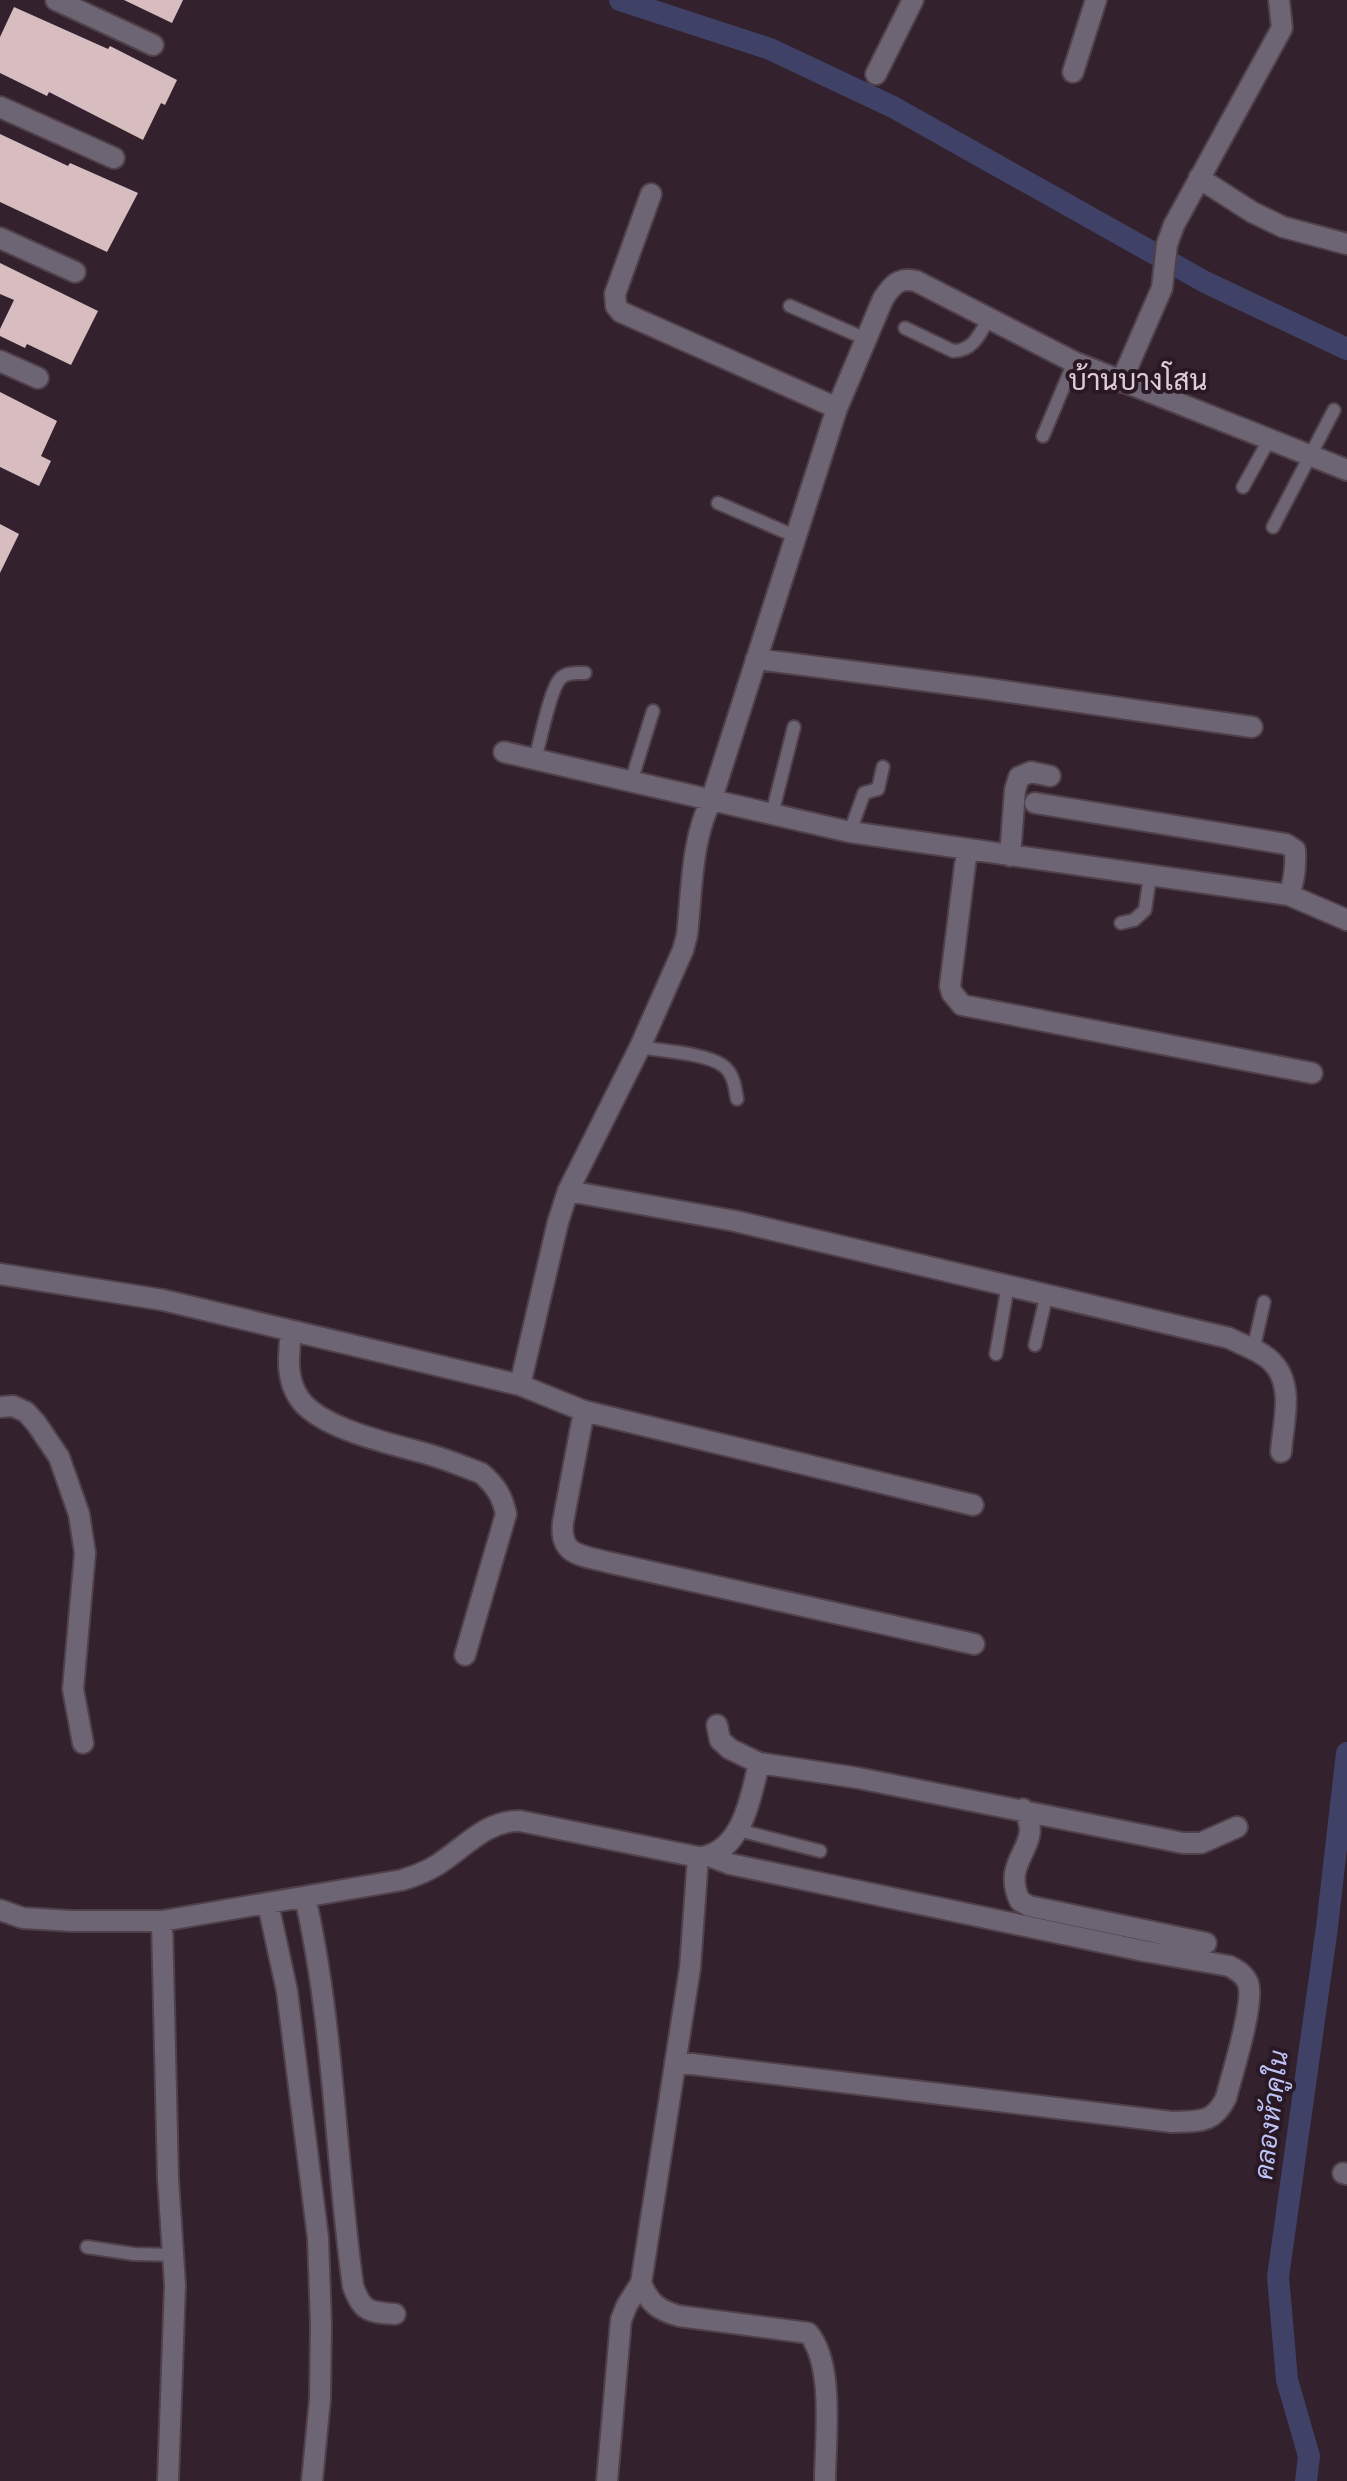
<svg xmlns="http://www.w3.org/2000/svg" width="1347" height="2481" viewBox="0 0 1347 2481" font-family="Jost,Sarabun,sans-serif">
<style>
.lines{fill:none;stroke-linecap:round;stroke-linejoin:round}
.canal{stroke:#3f4266;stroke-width:22}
.building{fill:#d8bdc0}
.lane-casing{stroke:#50404a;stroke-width:16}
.street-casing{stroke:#50404a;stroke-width:24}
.lane{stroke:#6d6474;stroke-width:12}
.street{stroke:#6d6474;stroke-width:20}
.labels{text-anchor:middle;stroke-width:8;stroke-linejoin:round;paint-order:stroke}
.water-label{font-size:26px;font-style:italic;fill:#bec4f7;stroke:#291924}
.quarter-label{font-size:28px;fill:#e3ccda;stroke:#291924}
</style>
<rect width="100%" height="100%" fill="#33222d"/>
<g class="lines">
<path class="canal" d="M620,0L770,49L893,107L1205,282L1347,349
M1306,2481L1309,2456L1287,2380L1278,2277L1327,1927L1347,1753"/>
</g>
<path class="building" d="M124,0H183L172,23Z
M14,7L108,49L110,46L177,80L165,105L161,103L143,140L49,92L47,96L0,73V37Z
M0,134L68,166L70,163L138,193L107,252L0,202Z
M0,263L98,311L71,365L27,344L25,348L0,336V329L14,300L0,294Z
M0,392L57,421L41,456L51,461L39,486L0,467Z
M0,524L19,534L0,573Z"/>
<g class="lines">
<g class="lane-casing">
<path id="lane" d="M790,306L866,339
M905,328L953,351C973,351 980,334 989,318
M1043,436L1074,362
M1243,487L1269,440
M718,503L797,537
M1273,527L1334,410
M535,759C540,743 550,689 560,679C566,672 576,673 585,673
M631,782L653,711
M772,814L794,727
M850,832L864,793L878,789L883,767
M1121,923L1134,920L1145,910L1150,876
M640,1047C661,1051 705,1053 722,1065C733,1072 735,1086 737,1099
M1035,1345L1047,1293
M1253,1351L1264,1302
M996,1354L1008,1285
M738,1830L820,1851
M87,2247L134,2254L173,2255"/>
</g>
<g class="street-casing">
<path id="street" d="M56,0L153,45
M1073,72L1096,0
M876,74L913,0
M0,107L114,158
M1199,178L1252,212L1283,227L1347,244
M651,194L615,294L616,306L621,312L837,408
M0,238L75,272
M0,361L38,378
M1121,382L1162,288L1167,244L1174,225L1282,28L1279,0
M756,659L982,688L1252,727
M504,752L850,832L1289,895L1347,920
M1035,803L1286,844L1295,850C1296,866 1295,879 1289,895
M967,849L950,986L952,993L962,1005L1312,1073
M1010,856L1015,790L1019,777L1031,772L1050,776
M568,1191L735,1221L1229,1338C1242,1345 1262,1351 1272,1362C1295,1385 1283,1423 1281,1452
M0,1274L163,1300L520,1385L558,1222L568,1191L640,1047L683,950L687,935C692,892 691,840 711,801L837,408L883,299C892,285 899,277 916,281L1074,362L1347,470
M291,1331C289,1354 285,1377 299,1398C320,1430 398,1445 434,1456C450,1461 465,1467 481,1473C495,1485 502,1495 506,1514L465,1655
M520,1385L584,1411L973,1505
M0,1407L13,1406L26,1412L36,1423L59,1457L79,1514L85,1553L73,1689L83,1743
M584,1411L563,1522C559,1555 580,1555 607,1562L974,1644
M717,1725L720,1740L730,1749L759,1763L858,1778L1183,1843H1201L1237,1827
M1023,1809C1047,1846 999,1858 1020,1901L1029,1906L1206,1943
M702,1857C743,1850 751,1796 759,1763
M305,1897C334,2024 335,2157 353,2286C362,2312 369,2312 395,2314
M268,1904L287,1991L318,2238L321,2325L320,2399L312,2481
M0,1910L23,1918L72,1921H162L402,1880C415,1876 426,1872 437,1865C464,1848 486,1820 520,1821L698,1857L690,1968L641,2283C649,2303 658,2310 679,2316L808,2333C835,2364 825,2441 825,2481
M162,1921L168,2178L175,2285L168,2481
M675,2062L1172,2122C1199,2121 1213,2124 1226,2098C1232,2074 1255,2003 1248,1983C1244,1974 1237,1970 1229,1966L1144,1951L730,1864L709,1856
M1343,2173L1347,2174
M607,2481L621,2320L627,2305L641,2283"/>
</g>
<use href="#lane" class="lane"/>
<use href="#street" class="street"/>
</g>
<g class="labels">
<g class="water-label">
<text transform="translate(1271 2115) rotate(-83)" y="9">คลองหัวคูใน</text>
</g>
<g class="quarter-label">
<text x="1138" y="390">บ้านบางโสน</text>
</g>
</g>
</svg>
